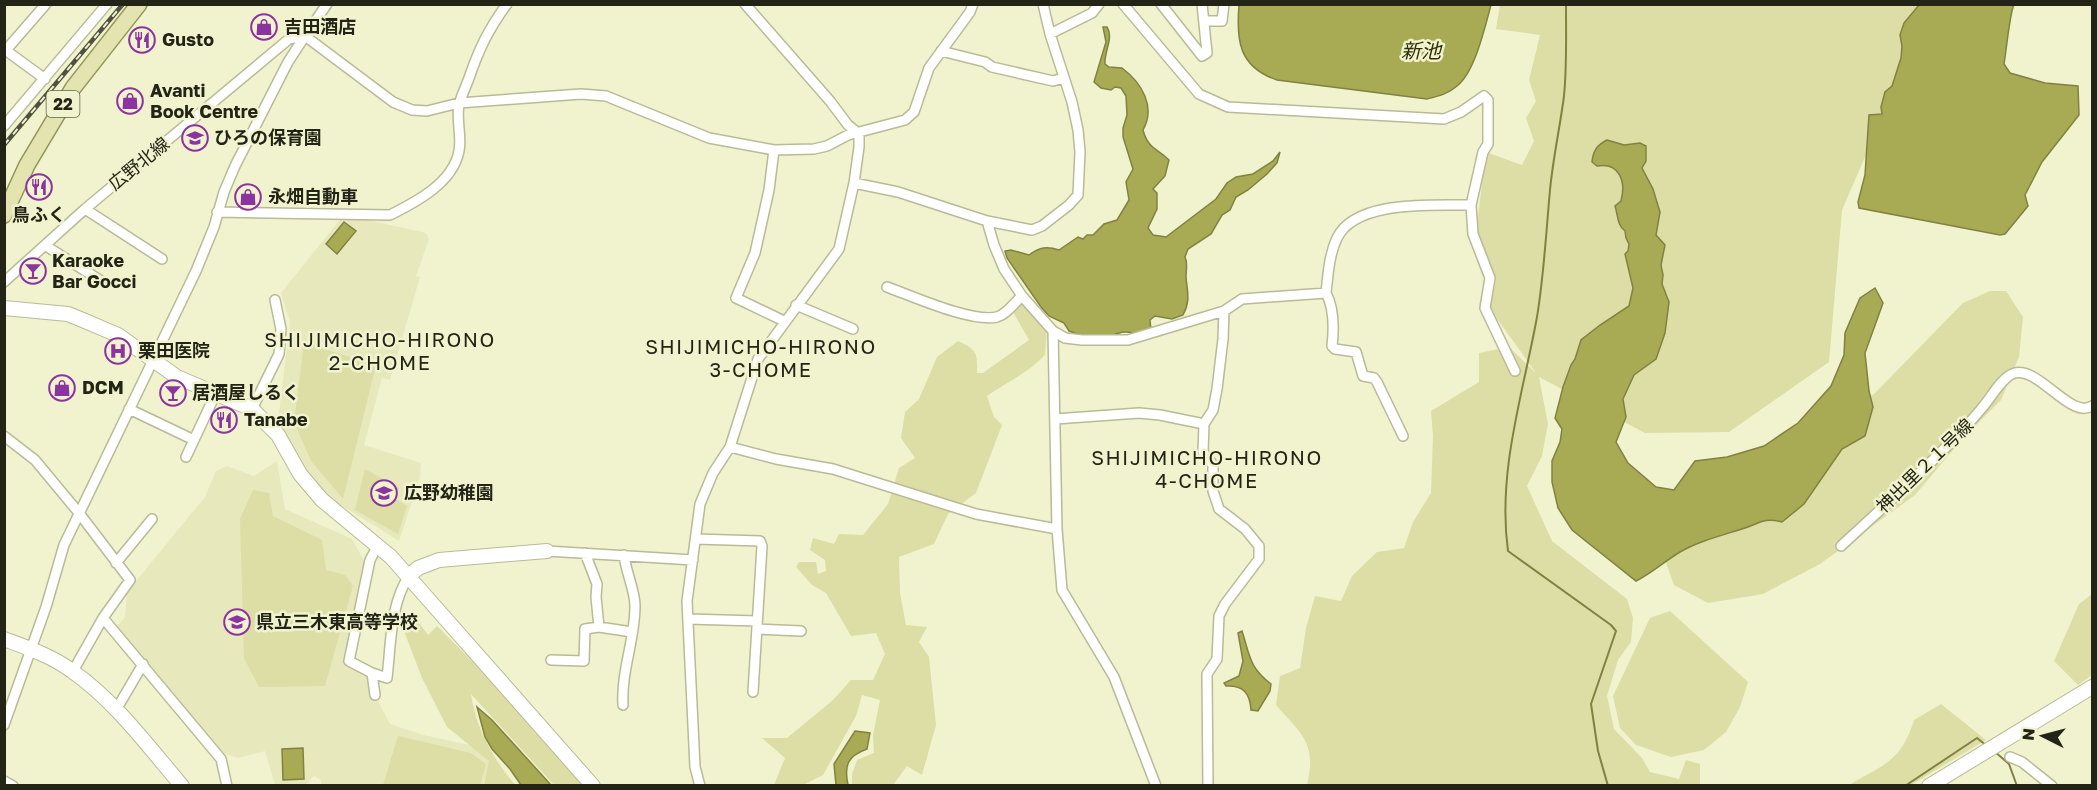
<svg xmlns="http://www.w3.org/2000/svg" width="2097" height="790" viewBox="0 0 2097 790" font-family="'Golos Text','Noto Sans JP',sans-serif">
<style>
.built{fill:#e7e8bc}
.green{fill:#dcdea5}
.water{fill:#a9aa54;stroke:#818241;stroke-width:1.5}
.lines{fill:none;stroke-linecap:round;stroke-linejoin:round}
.stream{stroke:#818241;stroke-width:2}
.street-casing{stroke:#b9ba97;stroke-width:12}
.secondary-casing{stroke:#b9ba97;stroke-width:16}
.primary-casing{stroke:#939558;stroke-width:18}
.street{stroke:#fff;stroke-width:9}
.secondary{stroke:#fff;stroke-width:14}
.primary{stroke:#e3e4b0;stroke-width:15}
.rail-casing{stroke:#50513e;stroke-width:4.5}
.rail{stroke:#f1f3ce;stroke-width:2;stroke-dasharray:7;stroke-linecap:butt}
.labels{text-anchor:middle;stroke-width:5;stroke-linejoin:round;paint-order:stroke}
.shield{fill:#f1f3ce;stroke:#61624d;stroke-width:1.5}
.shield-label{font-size:16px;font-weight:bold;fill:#232416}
.poi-label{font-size:18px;font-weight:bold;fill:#232416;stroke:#f1f3ce;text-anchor:start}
.street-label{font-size:18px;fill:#232416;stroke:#f1f3ce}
.water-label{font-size:20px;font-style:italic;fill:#2e2e08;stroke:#f1f3ce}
.neighbourhood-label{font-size:20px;letter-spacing:1.5px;fill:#232416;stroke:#f1f3ce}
</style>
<rect width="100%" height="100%" fill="#f1f3ce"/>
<path class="built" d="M350,216L426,233L429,239L416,276L420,277L390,380L382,378L364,445L421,463L420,477L399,541L333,500L310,479L278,421L290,322L281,293L342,217Z
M277,461L285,509L352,539L364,561V571L343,664L363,672L370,678L372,699L378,701L390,724L423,735L474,746L491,759L483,785H321V780L314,776L305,785H275L265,751L238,758L223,753L117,626L125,617L127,592L205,497L216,471L227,466L254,476Z"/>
<path class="green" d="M1500,5H1931L1842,210L1829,362L1729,432L1645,433L1539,377L1548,424L1542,456L1527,486L1552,541L1627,599L1633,618L1631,642L1618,660L1607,696L1614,729L1642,758L1650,772L1679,779L1686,760L1700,764V785H1307C1317,743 1302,735 1276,705L1280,676L1300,668L1306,628L1315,596L1341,601L1352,576L1377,552L1404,548L1413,522L1431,493L1433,436L1431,411L1479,382V353L1509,347L1536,373L1490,309L1496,280L1476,232L1486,152L1522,165L1534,141L1526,118L1536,101L1529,80L1540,35L1496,29Z
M1990,291H2006L2023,317L2019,357L2001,400L1965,436L1915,495L1820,564L1763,594L1708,603L1674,585L1662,551L1844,412L1874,394L1963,303Z
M1024,303L1047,327L1045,355C1028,373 1007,382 987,396L994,417L1002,425L976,493L948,514L934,544L899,557L900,593L906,625L927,627L919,642L929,657L936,725L922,775L907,766L893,785H852V774L857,760L874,753L873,735L880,700L862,695L856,716L823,775L803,785H774L785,758L762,738H787L833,700L851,680H873L885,654L876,633L851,636L826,593L812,585L796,567L799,562H816L818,574L826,571L825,560L810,550L813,538L834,544L839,534L863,535L888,504L899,468L915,458L901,438L905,412L919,399L937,357L958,341C976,349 978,353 977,373H983L1029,340L1013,312Z
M304,343L376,365L343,499L311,461L294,422Z
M365,469L399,488L394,498L407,506L398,534L355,510Z
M253,490L269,493L273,516L322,540L326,570L345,575L353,586L325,686L259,687L244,658L240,519Z
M2092,594L2091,648L2092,675L2078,685L2054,661L2079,604Z
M1670,611L1748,682L1740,707L1726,732L1704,750L1671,757L1636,745L1620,728L1613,696L1650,618Z
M411,612L428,635L437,626L490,679L583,785H554L471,694C476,729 493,758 515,785H484L489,761L447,727L422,678L404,631Z
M1941,704L1986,740L1911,785H1849C1884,764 1901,762 1914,720Z
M398,736L471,753L486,764L480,785H383Z"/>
<path class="water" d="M1239,5V4L1491,5C1485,27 1475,72 1457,86C1448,94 1439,96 1427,99L1277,80C1239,67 1236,41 1239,5Z
M1919,5H2014C2010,11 2006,53 2004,64L2010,73L2045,83L2078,86L2079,115L2042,162L2025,195L2028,206L2005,234L2000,235L1859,208L1858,202L1865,175L1869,115L1882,114L1881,107L1885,92L1892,86L1901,58L1902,46L1900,35L1904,23Z
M1103,27H1107C1114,38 1104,51 1105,64L1109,67L1122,68C1142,83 1156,107 1143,130C1148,149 1157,148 1169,160L1165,176L1153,189L1157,193V209L1148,228L1153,235L1166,237L1216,199L1227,183L1236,177L1253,174L1273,161L1280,152L1277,163L1267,174L1248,190L1236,197L1230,210L1222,215L1211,234L1188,249L1185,257C1188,263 1186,270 1186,277C1187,291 1191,300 1183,315L1172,319L1155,316L1150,320L1151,330L1135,334C1123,328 1113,337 1102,338C1091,338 1079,335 1069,331L1064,323L1049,316L1041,307L1007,258L1005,251L1011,250L1029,255C1040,247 1047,246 1059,250L1078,237L1083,239L1087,235H1093L1104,224L1117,220L1129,200L1126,182L1133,169L1123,137V128L1127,115L1126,96L1121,88L1115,87L1111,90L1101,88L1094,82L1106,42Z
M1607,140L1624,145L1640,143L1646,146V161L1642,168L1653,189L1660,212L1656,235L1665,245L1661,265L1663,275L1662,284L1669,302L1665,333L1656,359L1634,375L1623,399L1626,417L1616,442L1628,463L1656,487L1674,490L1695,461L1727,457L1764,446L1798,423L1831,386L1844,355L1845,333L1860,298L1875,288L1883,303L1865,353L1869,391L1873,407L1865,436L1842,449L1804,504L1782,522C1763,517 1759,524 1742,529C1720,536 1699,541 1680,552C1665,561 1652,573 1636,581L1572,530L1558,508L1552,482V461L1560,442L1562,429L1555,418L1563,387L1571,365L1575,359L1581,340L1600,325L1629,306L1633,288L1625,254L1628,251L1629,244L1626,238L1625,231C1617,225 1618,215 1615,206L1621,201C1626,182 1620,162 1597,166L1592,162C1593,151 1597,145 1607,140Z
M344,222L356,231L337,254L326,244Z
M1242,631C1250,656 1249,667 1271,684L1270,691L1258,711L1251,710C1250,693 1243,685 1226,686L1224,683L1239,676L1243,661L1238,633Z
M477,707L492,720L551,785H521L510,769L492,749L485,737Z
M855,731L870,733L867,749C847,756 844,766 848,785H836L834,764Z
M303,748L304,779L283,780L282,749Z"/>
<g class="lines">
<path class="stream" d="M1566,4C1566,35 1567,66 1564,96C1560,127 1553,158 1550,190C1546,233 1544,275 1537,317C1523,394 1497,472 1508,551L1611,625L1616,631L1591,704L1598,751L1608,786
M1994,751L2009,764L2017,786
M1905,786L1977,738L1987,746"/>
<g class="street-casing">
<path id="street" d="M1161,4L1202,56L1207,53L1202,4
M1205,21H1222L1224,4
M1050,34L1092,13L1099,4
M4,49L45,79
M6,50L46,4
M941,51L985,62L992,67L1053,81L1064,78
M4,126L107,4
M774,150L769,190L755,253L736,298L784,321
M854,183L898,192L987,221L1032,230L1042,226L1069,205L1078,195L1080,152L1078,130L1072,102L1050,34L1043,4
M1471,205L1473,234L1490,278L1485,308L1515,371
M85,209L162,259
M217,212L390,215C416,202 453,183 459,151C462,136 456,120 459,105C461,96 466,87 469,78C479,49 488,30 507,4
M987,221L994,245L1004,269L1022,296L1053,331L1065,338L1082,340H1128L1224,311L1242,299L1326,293C1328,275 1329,255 1337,238C1356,199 1434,206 1471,205L1483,152L1488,144V100L1484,96L1461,112L1444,119L1228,107L1199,94L1123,4
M46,246L106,284
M4,282L85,209L289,39L305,36L327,4
M887,287C912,296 972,323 997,317C1007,314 1014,303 1022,296
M1326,293C1334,308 1334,329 1332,346L1335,349L1356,352L1363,376L1374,378L1377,382L1403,436
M796,305L853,329
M1053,331L1057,529L1062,590L1114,677L1156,786
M129,409L194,440
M252,409L279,354L281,329L275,300
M1055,419L1139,413L1160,415L1204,424
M4,436L35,460L79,513L130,580L103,618L73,671
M730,447L776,459L833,469L976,514L1057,529
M186,457L216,393
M696,539L760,541L762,546L753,692
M1841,546C1879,511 1918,476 1954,439C1964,429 1973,419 1982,408C1991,398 2000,380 2012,374C2037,363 2070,420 2092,406
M547,551L693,560
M585,553L597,584L596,597L599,627
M116,563L152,519
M103,618L221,759L227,786
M688,619L757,621
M757,629L801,631
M551,660L584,661L585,629L599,627L632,632
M372,673L387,678C391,644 390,604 409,576
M375,695L372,673L349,661L370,560L378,545
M623,705C621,671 635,640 635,606C635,590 626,573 624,555
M116,710L143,664
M4,725L46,607L64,545L196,271L214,227L224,192L235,166L288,62L305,36L393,102L412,110L427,111L459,103L581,94L606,96L709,138L774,150L814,149L827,146L848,135L905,120L914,112L929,68L970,12L973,4
M2010,757L2022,762L2052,786
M4,781L13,786
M700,786L695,767L687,601L700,504L713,473L730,447L758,359L839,249L854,183L859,147V134L848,125L830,101L745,4
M1208,786L1207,674L1217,659L1219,616L1225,604L1259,559V546L1245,529L1219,509L1213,491V465L1203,452L1204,424L1213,410L1217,389L1223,339L1224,311"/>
</g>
<g class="secondary-casing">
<path id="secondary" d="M4,308L68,314L85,321L118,335L177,377L252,409L278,435L300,474L322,500L391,557L593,786
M409,576L418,568L439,560L547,551
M4,639C28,648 52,656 72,671C115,701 148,746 182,786
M1929,786L2092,687"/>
</g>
<g class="primary-casing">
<path id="primary" d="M4,215L27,165L73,88L139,4"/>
</g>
<use href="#street" class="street"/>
<use href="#secondary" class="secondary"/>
<use href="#primary" class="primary"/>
<g class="rail-casing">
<path id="rail" d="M4,145L123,4"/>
</g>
<use href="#rail" class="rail"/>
</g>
<defs>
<g id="shop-ring" transform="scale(1.35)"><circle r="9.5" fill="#f1f3ce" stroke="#8b33a0" stroke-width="1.5"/><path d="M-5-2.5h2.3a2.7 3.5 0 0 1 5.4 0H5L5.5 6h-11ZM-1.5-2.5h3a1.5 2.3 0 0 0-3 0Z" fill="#8b33a0"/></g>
<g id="restaurant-ring" transform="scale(1.35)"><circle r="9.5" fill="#f1f3ce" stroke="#8b33a0" stroke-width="1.5"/><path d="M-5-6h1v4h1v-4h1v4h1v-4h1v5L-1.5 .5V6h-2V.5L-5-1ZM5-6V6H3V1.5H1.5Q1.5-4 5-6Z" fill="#8b33a0"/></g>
<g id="school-ring" transform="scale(1.35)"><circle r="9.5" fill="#f1f3ce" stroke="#8b33a0" stroke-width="1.5"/><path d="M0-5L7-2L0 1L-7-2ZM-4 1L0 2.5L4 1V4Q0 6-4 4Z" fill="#8b33a0"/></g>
<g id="bar-ring" transform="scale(1.35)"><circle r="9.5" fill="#f1f3ce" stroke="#8b33a0" stroke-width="1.5"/><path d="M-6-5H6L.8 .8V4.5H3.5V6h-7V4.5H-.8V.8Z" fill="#8b33a0"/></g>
<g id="hospital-ring" transform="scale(1.35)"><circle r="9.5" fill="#f1f3ce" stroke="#8b33a0" stroke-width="1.5"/><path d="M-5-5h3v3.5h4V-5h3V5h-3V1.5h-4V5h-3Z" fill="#8b33a0"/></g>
</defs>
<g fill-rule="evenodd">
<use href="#shop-ring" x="264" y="27"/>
<use href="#restaurant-ring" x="142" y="40"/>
<use href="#shop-ring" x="130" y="101"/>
<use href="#school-ring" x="195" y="138"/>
<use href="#restaurant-ring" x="39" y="187"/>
<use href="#shop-ring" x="248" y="197"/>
<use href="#bar-ring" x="33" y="271"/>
<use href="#hospital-ring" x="118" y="351"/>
<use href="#shop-ring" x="62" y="388"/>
<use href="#bar-ring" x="173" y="393"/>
<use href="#restaurant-ring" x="224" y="420"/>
<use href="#school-ring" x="384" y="493"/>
<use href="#school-ring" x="237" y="622"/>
</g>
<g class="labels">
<rect class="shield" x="46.5" y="91" width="33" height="26" rx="4.5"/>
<g class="shield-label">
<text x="63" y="110">22</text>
</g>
<g class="poi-label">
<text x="284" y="33">吉田酒店</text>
<text x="162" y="46">Gusto</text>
<text x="150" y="97">Avanti<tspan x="150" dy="21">Book Centre</tspan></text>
<text x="214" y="144">ひろの保育園</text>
<text x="268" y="203">永畑自動車</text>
<text x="39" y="221" text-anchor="middle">鳥ふく</text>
<text x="52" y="267">Karaoke<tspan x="52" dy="21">Bar Gocci</tspan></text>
<text x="138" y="357">栗田医院</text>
<text x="82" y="394">DCM</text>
<text x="192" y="399">居酒屋しるく</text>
<text x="244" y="426">Tanabe</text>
<text x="404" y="499">広野幼稚園</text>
<text x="256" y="628">県立三木東高等学校</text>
</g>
<g class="street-label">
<text transform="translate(139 164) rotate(-39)" y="6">広野北線</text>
<text transform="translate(1925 466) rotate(-44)" y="6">神出里２１号線</text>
</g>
<g class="water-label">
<text x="1421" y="58">新池</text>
</g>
<g class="neighbourhood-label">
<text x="380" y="347">SHIJIMICHO-HIRONO<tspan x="380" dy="23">2-CHOME</tspan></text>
<text x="761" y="354">SHIJIMICHO-HIRONO<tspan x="761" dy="23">3-CHOME</tspan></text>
<text x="1207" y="465">SHIJIMICHO-HIRONO<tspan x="1207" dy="23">4-CHOME</tspan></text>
</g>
</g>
<rect width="2097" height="790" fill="none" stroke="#232416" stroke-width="12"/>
<g transform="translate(2043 736) rotate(276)" stroke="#f1f3ce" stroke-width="4.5" paint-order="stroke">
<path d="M0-4.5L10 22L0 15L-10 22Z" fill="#232416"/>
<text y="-9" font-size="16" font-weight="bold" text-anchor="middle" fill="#232416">N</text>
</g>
</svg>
